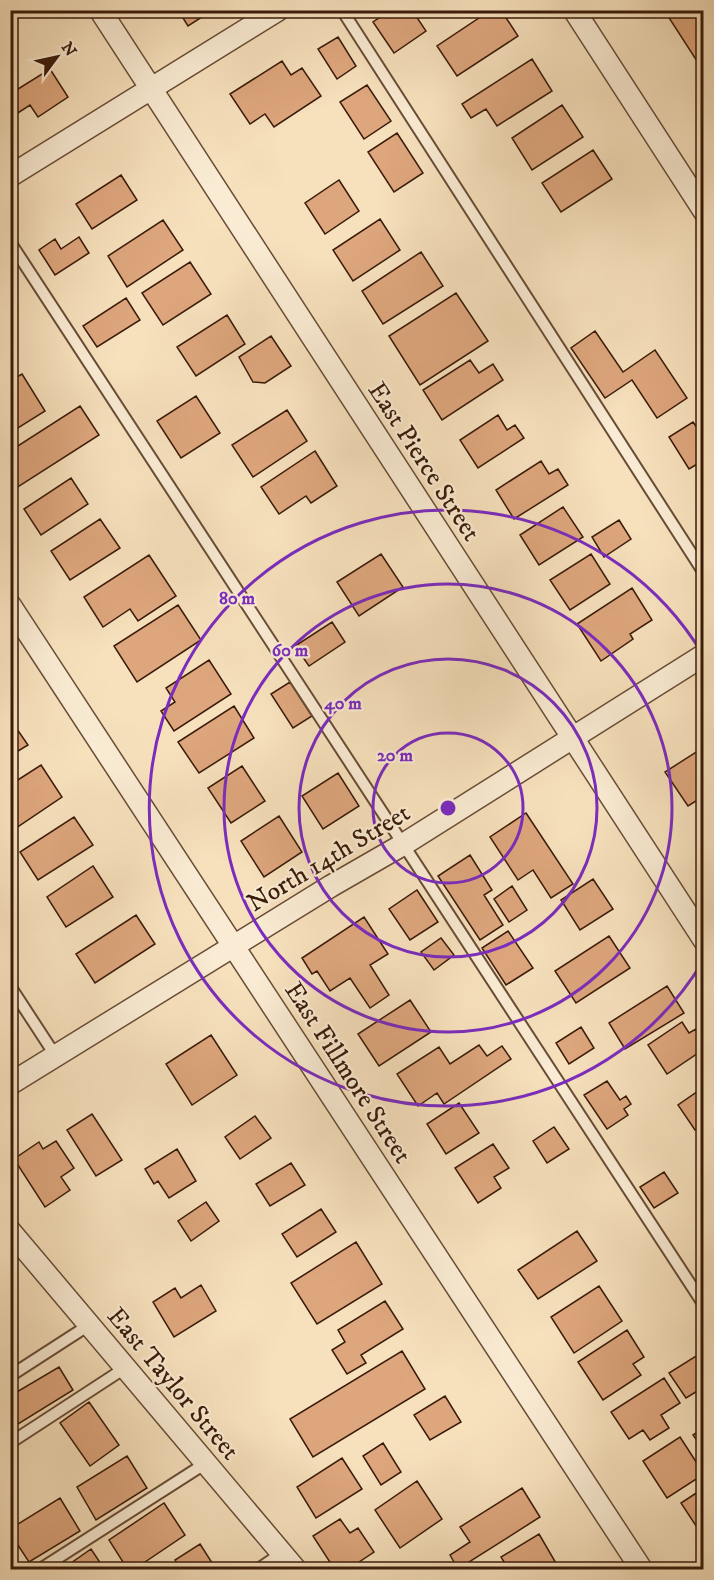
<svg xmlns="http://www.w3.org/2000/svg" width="714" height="1580" viewBox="0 0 714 1580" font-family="'IM FELL DW Pica',serif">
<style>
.building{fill:#dea67d;stroke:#391a09;stroke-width:1.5}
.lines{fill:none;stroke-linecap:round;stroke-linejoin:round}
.lane-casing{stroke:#684c36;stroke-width:14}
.street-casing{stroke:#684c36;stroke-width:24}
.lane{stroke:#faecd4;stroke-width:10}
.street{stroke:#faecd4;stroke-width:21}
.ring{fill:none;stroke:#7b2cbf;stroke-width:3}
.labels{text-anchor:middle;stroke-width:4.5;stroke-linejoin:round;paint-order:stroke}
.street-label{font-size:26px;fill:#391a09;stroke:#faecd4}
.centre{fill:#7b2cbf;stroke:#faecd4;stroke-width:3}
.ring-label{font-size:18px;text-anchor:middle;font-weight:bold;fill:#7b2cbf;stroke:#faecd4;stroke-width:4.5;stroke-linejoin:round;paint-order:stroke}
</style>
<rect width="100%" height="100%" fill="#f7e1bd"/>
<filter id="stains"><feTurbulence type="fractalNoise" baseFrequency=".00333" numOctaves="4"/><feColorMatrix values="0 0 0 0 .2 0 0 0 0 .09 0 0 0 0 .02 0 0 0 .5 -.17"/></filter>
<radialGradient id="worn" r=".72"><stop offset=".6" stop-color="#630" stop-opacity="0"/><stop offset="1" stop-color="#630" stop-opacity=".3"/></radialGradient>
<path class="building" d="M178,10H213L188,26Z
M391,10H412L426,31L394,53L373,22Z
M491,10H501L518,36L457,76L437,46Z
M664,10H704V72Z
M338,37L356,66L337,79L318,49Z
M532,59L552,91L497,126L486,109L471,118L462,104Z
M282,61L291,75L302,68L321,96L274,127L265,114L250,124L230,94Z
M50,69L68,97L38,117L30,105L10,118V94Z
M367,85L391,121L364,139L340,102Z
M562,105L583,137L532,170L512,138Z
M397,133L423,173L394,192L368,152Z
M593,150L612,179L561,212L542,183Z
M121,175L137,200L92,229L76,204Z
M339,180L359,211L325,234L305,203Z
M380,219L400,250L353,281L333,250Z
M163,220L183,250L127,287L108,256Z
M79,237L89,253L55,275L39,250L55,239L61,249Z
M421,252L443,286L383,324L362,291Z
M190,262L211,294L163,325L142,293Z
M456,293L488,341L420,385L389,336Z
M126,298L140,320L97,347L83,326Z
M227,315L245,344L196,376L177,347Z
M595,331L623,372L655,350L687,398L657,418L632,380L605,398L571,348Z
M271,336L291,366L265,383L253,382L239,357Z
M470,360L479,373L493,364L503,380L442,420L423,390Z
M22,374L45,411L10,433V381Z
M196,396L220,433L181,458L157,421Z
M80,406L99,435L10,492V451Z
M287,410L307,441L253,477L232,445Z
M498,415L507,430L515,425L524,438L478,468L460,440Z
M693,422L704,438V460L689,469L669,437Z
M315,451L337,486L311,503L306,496L279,514L261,487Z
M541,461L549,474L558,469L568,485L514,519L496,490Z
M71,478L88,504L41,535L24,509Z
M563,507L583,537L539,565L520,535Z
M100,519L120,548L70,580L51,551Z
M619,520L631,539L604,557L592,537Z
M381,554L403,587L359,616L337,582Z
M591,554L610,584L570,610L550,580Z
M149,555L176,596L138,621L130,609L103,627L84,597Z
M632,588L652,620L630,634L633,639L601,661L577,624Z
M178,605L201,640L137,682L114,646Z
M332,622L345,642L309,666L295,646Z
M209,660L231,694L174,731L161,711L175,702L166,688Z
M290,682L312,716L293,728L271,694Z
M234,706L254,738L199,773L178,742Z
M10,719L28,745L10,756Z
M704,747V796L688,806L665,772Z
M41,765L62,797L10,832V785Z
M242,766L265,801L231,823L208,788Z
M338,773L359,806L323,829L302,796Z
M526,813L573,884L551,898L533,870L518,880L490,837Z
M279,816L302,852L264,877L241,841Z
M74,817L93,845L38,880L20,852Z
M470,855L492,890L484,895L503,925L480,940L438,876Z
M93,866L113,897L66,927L47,897Z
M593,879L613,909L580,930L561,900Z
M512,886L527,910L509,922L494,899Z
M417,890L438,922L410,940L389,909Z
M136,915L155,944L95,983L76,954Z
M364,917L388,954L370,965L389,995L370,1008L350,978L330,991L317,971L312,974L302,958Z
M508,931L533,968L506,985L482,948Z
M609,936L630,968L576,1003L555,971Z
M441,938L454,955L434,970L421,952Z
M667,986L684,1013L625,1049L609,1023Z
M410,1000L431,1032L379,1066L358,1034Z
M682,1022L689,1033L696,1029L704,1041V1049L667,1074L648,1045Z
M581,1027L594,1048L569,1064L556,1043Z
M211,1035L237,1075L192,1105L166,1064Z
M479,1045L487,1056L502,1046L511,1059L444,1104L437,1093L418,1106L397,1074L439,1047L450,1064Z
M607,1081L620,1100L626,1096L631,1104L624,1109L628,1115L607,1129L584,1095Z
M704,1087V1124L695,1130L678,1105Z
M459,1103L479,1133L446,1154L427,1124Z
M92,1114L122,1160L96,1176L67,1130Z
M255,1116L271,1138L240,1159L225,1137Z
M554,1127L569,1149L547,1163L533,1141Z
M56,1141L74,1168L61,1177L70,1190L45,1207L14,1159L39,1142L43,1149Z
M493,1144L509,1168L494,1177L501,1188L478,1203L455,1168Z
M177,1149L196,1181L169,1198L158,1181L154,1184L145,1169Z
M291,1163L305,1185L270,1206L256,1184Z
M664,1172L678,1193L654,1208L640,1187Z
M206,1202L219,1221L191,1241L178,1221Z
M321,1209L336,1232L297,1257L282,1234Z
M577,1231L597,1261L538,1299L518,1270Z
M356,1242L382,1284L317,1324L291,1283Z
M201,1285L216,1311L174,1337L153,1302L175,1288L181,1298Z
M599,1286L622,1321L574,1353L551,1317Z
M385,1301L403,1329L361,1355L366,1363L347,1374L332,1350L345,1342L338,1330Z
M627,1330L644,1357L633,1364L641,1375L603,1400L578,1362Z
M402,1351L425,1389L313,1457L290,1419Z
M704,1351V1387L686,1398L669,1373Z
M59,1367L73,1390L10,1429V1396Z
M664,1378L680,1403L661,1415L669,1428L650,1440L643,1430L629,1439L611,1412Z
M445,1396L461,1422L430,1440L414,1415Z
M89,1402L119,1445L90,1466L60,1423Z
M704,1428V1450L693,1435Z
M680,1437L704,1474L667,1498L643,1461Z
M383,1443L401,1472L381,1485L363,1456Z
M127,1456L147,1488L96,1520L77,1487Z
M342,1458L362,1489L316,1518L297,1487Z
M417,1481L442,1519L400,1548L375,1510Z
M522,1488L540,1517L458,1569L450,1555L470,1542L460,1527Z
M704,1488V1538L681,1503Z
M60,1498L80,1531L29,1562L10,1533V1529Z
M164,1503L185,1535L133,1570H128L109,1540Z
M340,1519L350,1533L358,1528L374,1552L347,1570H335L313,1536Z
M539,1534L560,1570H509L501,1557Z
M200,1544L216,1569L181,1570L175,1560Z
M91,1549L105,1570H61Z"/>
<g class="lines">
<g class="lane-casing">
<path id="lane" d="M342,10L704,573
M10,242L704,1305
M10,986L55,1055
M10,1376L89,1325
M10,1443L125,1368
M39,1570L206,1463
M257,1570L282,1553"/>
</g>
<g class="street-casing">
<path id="street" d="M100,10L704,940
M574,10L704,211
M10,176L278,10
M10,605L642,1570
M10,1084L331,886L404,844L704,655
M10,1231L296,1570"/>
</g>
<use href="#lane" class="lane"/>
<use href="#street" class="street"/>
</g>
<g class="ring">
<circle cx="448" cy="808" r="75"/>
<circle cx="448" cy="808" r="149"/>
<circle cx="448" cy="808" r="224"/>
<path d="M703 961A298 298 0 1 1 703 655"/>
</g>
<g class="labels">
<g class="street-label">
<text transform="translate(425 461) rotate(57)" y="9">East Pierce Street</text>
<text transform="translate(328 857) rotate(-31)" y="9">North 14th Street</text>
<text transform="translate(349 1072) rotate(57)" y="9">East Fillmore Street</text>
<text transform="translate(174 1383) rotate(50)" y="9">East Taylor Street</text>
</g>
</g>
<circle cx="448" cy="808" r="9" class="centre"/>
<g class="ring-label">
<text x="237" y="604">80 m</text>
<text x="290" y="656">60 m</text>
<text x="343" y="709">40 m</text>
<text x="395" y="761">20 m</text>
</g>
<rect width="714" height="1580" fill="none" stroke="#f7e1bd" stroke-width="36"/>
<rect x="12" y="12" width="690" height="1556" fill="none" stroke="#391a09" stroke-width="3"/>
<rect x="18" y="18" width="678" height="1544" fill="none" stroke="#391a09" stroke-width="1.5"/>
<g transform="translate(57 57) rotate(57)" stroke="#faecd4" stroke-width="4.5" paint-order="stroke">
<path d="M0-4.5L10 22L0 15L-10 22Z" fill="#391a09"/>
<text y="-9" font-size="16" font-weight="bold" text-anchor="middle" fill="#391a09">N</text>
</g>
<rect width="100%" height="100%" filter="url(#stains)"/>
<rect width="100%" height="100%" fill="url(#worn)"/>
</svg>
